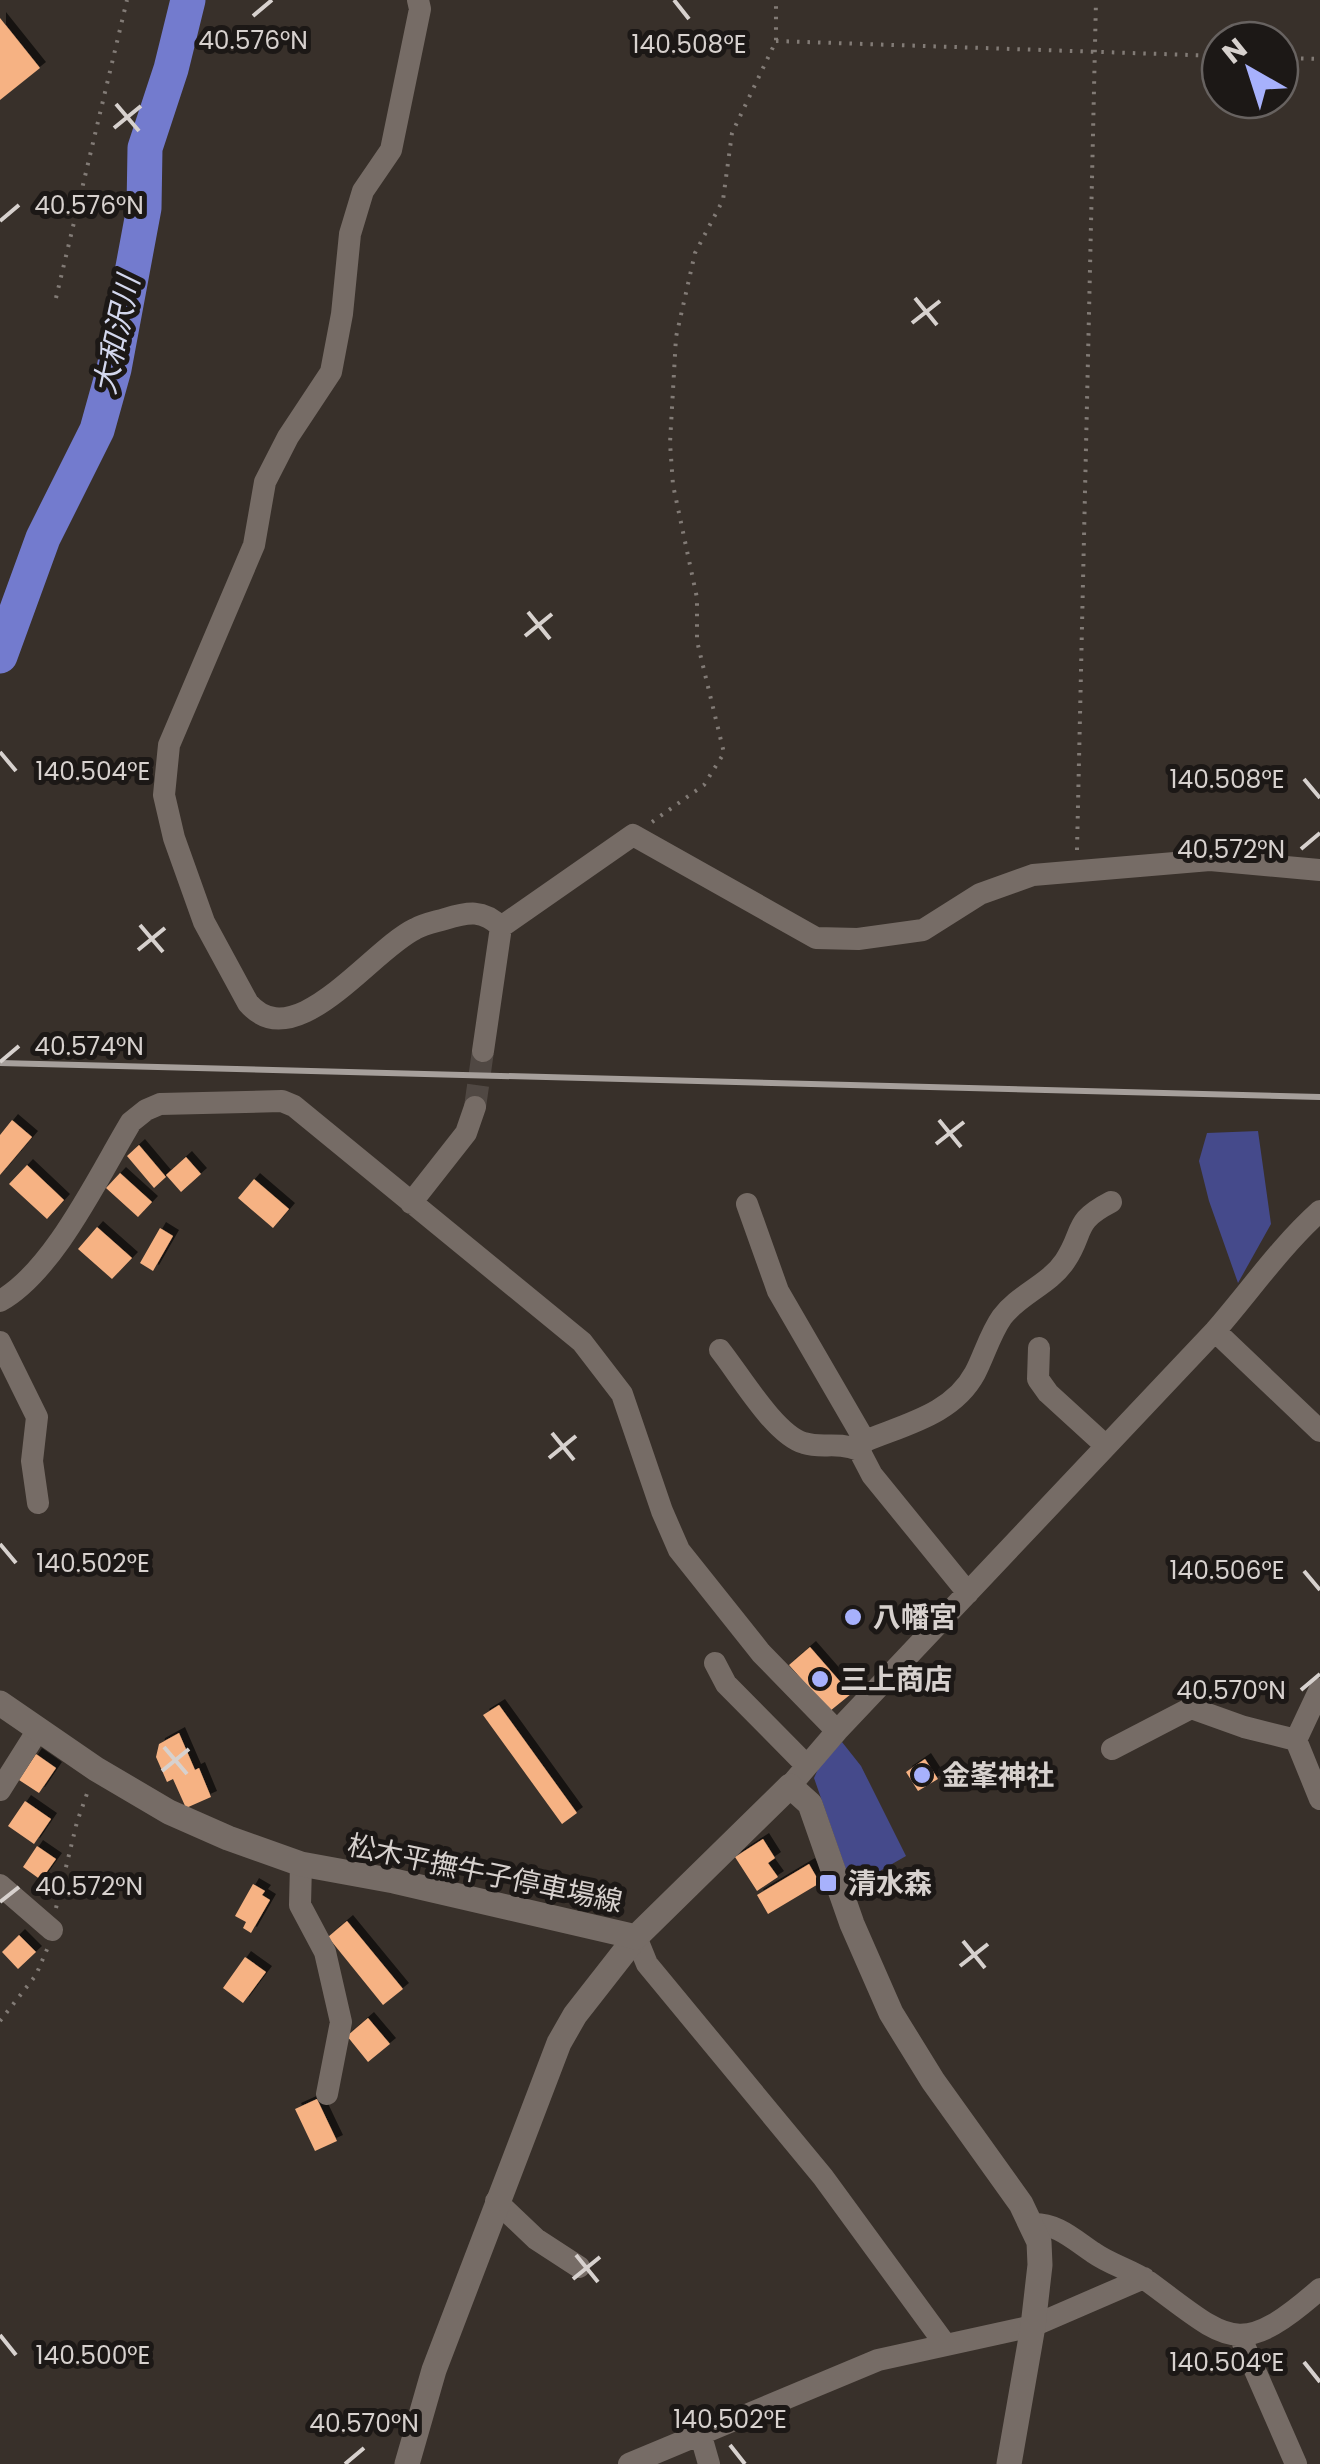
<svg xmlns="http://www.w3.org/2000/svg" width="1320" height="2464" viewBox="0 0 1320 2464" font-family="Poppins,'Noto Sans JP',sans-serif">
<style>
.green{fill:#454a8b}
.lines{fill:none;stroke-linecap:round;stroke-linejoin:round}
.river{stroke:#737bce;stroke-width:35}
.building{fill:#f6b283;filter:url(#shadow)}
.minor-tunnel{stroke:#504843;stroke-width:22;stroke-dasharray:22 11;stroke-linecap:butt}
.path{stroke:#827b76;stroke-width:4;stroke-dasharray:2.5 8;stroke-linecap:butt}
.minor{stroke:#766c66;stroke-width:22}
.tertiary{stroke:#766c66;stroke-width:25}
.secondary{stroke:#766c66;stroke-width:25}
.rail{stroke:#a69f9b;stroke-width:6}
.ticks{fill:none;stroke:#d7d1ce;stroke-width:4}
.poi-dot{fill:#a7b1fc;stroke:#1c1816;stroke-width:4}
.labels{text-anchor:middle;stroke-width:10;stroke-linejoin:round;paint-order:stroke}
.poi-label{font-size:28px;font-weight:bold;fill:#d7d1ce;stroke:#1c1816;text-anchor:start}
.street-label{font-size:28px;fill:#d7d1ce;stroke:#1c1816}
.water-label{font-size:30px;font-style:italic;fill:#d3d7ed;stroke:#1c1816}
.ticks-label{font-size:25px;text-anchor:middle;fill:#d7d1ce;stroke:#1c1816;stroke-width:10;stroke-linejoin:round;paint-order:stroke}
</style>
<defs>
<filter id="shadow"><feDropShadow dx="6" dy="-6" stdDeviation="0" flood-color="#0009"/></filter>
</defs>
<rect width="100%" height="100%" fill="#38302a"/>
<path class="green" d="M1258,1131L1271,1224L1238,1283L1209,1201L1199,1161L1207,1133Z
M842,1742L861,1766L906,1856L852,1887L814,1778L819,1767Z"/>
<g class="lines">
<path class="river" d="M0,656L43,538L97,430L114,369L144,208L145,148L171,69L188,0"/>
</g>
<path class="building" d="M0,18L40,68L0,100Z
M12,1120L32,1137L0,1175V1135Z
M139,1145L166,1177L154,1188L127,1156Z
M186,1157L201,1174L181,1192L166,1175Z
M27,1165L64,1200L47,1219L9,1184Z
M120,1173L152,1202L138,1217L106,1188Z
M254,1179L289,1209L273,1228L238,1198Z
M97,1227L132,1258L112,1279L78,1249Z
M160,1228L173,1236L153,1271L140,1263Z
M810,1647L851,1694L830,1711L789,1665Z
M499,1705L577,1813L562,1824L483,1715Z
M179,1733L195,1770L199,1768L211,1797L186,1808L173,1779L167,1782L156,1757L159,1744Z
M36,1754L56,1768L39,1793L19,1780Z
M925,1759L938,1779L918,1791L906,1772Z
M25,1801L51,1819L34,1844L8,1826Z
M763,1839L775,1858L768,1863L778,1877L757,1891L735,1857Z
M37,1846L56,1859L41,1880L23,1867Z
M809,1864L820,1883L768,1914L757,1895Z
M253,1884L265,1891L262,1895L270,1900L251,1933L243,1928L246,1922L235,1916Z
M347,1921L403,1989L383,2005L328,1937Z
M19,1935L36,1952L18,1969L2,1952Z
M245,1957L266,1972L243,2003L223,1988Z
M368,2018L390,2044L368,2062L347,2036Z
M317,2099L337,2141L315,2151L295,2109Z"/>
<g class="lines">
<path class="minor-tunnel" d="M475,1107L483,1051"/>
<path class="path" d="M776,41L1220,56
M1280,58L1320,59
M56,298L127,0
M652,822L704,785L724,753L697,641V598L673,485L670,443L676,337L695,253L723,200L732,133L776,41V0
M1077,850L1096,0
M56,1908L77,1822L89,1788
M0,2021L36,1975L48,1947"/>
<path class="minor" d="M418,0L420,9L391,150L363,191L350,234L342,314L331,372L288,437L265,482L254,545L169,745L164,795L174,838L204,922L248,1003C295,1058 371,950 415,929C424,924 435,922 445,919C468,912 483,909 501,927
M483,1051L501,927L633,835L816,938L858,939L923,930L980,894L1033,875L1210,860L1320,870
M411,1203L466,1133L475,1107
M747,1204L778,1291L865,1441
M0,1301C54,1271 99,1175 131,1122L146,1110L160,1104L282,1101L294,1106L582,1342L622,1394L662,1511L679,1550L761,1653L837,1731
M1215,1331L1320,1431
M0,1342L37,1417L32,1461L38,1503
M1039,1348L1038,1379L1048,1393L1106,1446
M720,1350C740,1375 775,1435 804,1443C823,1449 835,1441 859,1450
M968,1593L872,1475L859,1450L865,1441C906,1424 953,1414 975,1373C984,1356 990,1334 1002,1317C1019,1294 1049,1285 1065,1261C1085,1231 1072,1222 1111,1202
M715,1663L726,1684L807,1766
M1320,1689L1296,1740L1320,1799
M1112,1749L1191,1708L1244,1727L1296,1740
M790,1786L837,1731L1215,1331C1250,1291 1280,1247 1320,1211
M0,1790L38,1730
M301,1864L300,1905L325,1952L341,2022L327,2094
M0,1885L52,1930
M636,1937L647,1964L823,2177L945,2344
M496,2201L536,2239L579,2267
M1032,2224C1057,2223 1073,2239 1094,2253C1111,2265 1132,2270 1149,2282C1228,2340 1238,2361 1320,2289
M1240,2336L1296,2464
M701,2436L709,2464
M629,2464L878,2360L1033,2326L1144,2278"/>
<path class="tertiary" d="M407,2464L434,2370L559,2043L575,2015L636,1937"/>
<path class="secondary" d="M0,1703L96,1769L169,1812L228,1838L301,1864L394,1881L636,1937L790,1786L810,1804L852,1924L891,2013L933,2081L1021,2204L1039,2242L1040,2265L1033,2326L1009,2464"/>
<path class="rail" d="M0,1063L1320,1097"/>
</g>
<path class="ticks" d="M674,0L689,19M253,16L272,0M116,104L139,131M114,128L141,106M0,221L19,205M915,298L937,325M912,323L940,301M528,612L550,639M525,636L552,614M0,752L16,771M1304,779L1320,798M1301,849L1320,833M140,925L163,952M138,950L165,928M0,1062L19,1046M939,1120L961,1147M936,1144L964,1122M552,1433L574,1460M549,1458L576,1436M0,1544L16,1563M1304,1571L1320,1590M1301,1690L1320,1674M164,1747L187,1774M162,1771L189,1749M0,1902L19,1887M963,1941L985,1968M960,1966L988,1944M576,2255L598,2282M573,2279L600,2257M0,2335L16,2355M1304,2362L1320,2382M730,2445L745,2464M345,2464L364,2448"/>
<g class="poi-dot">
<circle cx="853" cy="1617" r="10"/>
<circle cx="820" cy="1679" r="10"/>
<circle cx="922" cy="1775" r="10"/>
<rect x="818" y="1873" width="20" height="20" rx="5"/>
</g>
<g class="labels">
<g class="poi-label">
<text x="873" y="1627">八幡宮</text>
<text x="840" y="1689">三上商店</text>
<text x="942" y="1785">金峯神社</text>
<text x="848" y="1893">清水森</text>
</g>
<g class="street-label">
<text transform="translate(485 1873) rotate(12)" y="10">松木平撫牛子停車場線</text>
</g>
<g class="water-label">
<text transform="translate(117 335) rotate(-78)" y="10">大和沢川</text>
</g>
</g>
<g class="ticks-label">
<text x="253" y="49">40.576°N</text>
<text x="689" y="53">140.508°E</text>
<text x="89" y="214">40.576°N</text>
<text x="93" y="780">140.504°E</text>
<text x="1227" y="788">140.508°E</text>
<text x="1231" y="858">40.572°N</text>
<text x="89" y="1055">40.574°N</text>
<text x="93" y="1572">140.502°E</text>
<text x="1227" y="1579">140.506°E</text>
<text x="1231" y="1699">40.570°N</text>
<text x="89" y="1895">40.572°N</text>
<text x="93" y="2364">140.500°E</text>
<text x="1227" y="2371">140.504°E</text>
<text x="730" y="2428">140.502°E</text>
<text x="364" y="2432">40.570°N</text>
</g>
<g transform="translate(1250 70) rotate(321)"><circle r="48" fill="#1c1816" stroke="#676260" stroke-width="2.5"/>
<path d="M0-8L18 38L0 25L-18 38Z" fill="#a7b1fc"/>
<text y="-15" font-size="28" font-weight="bold" text-anchor="middle" fill="#d7d1ce">N</text>
</g>
</svg>
